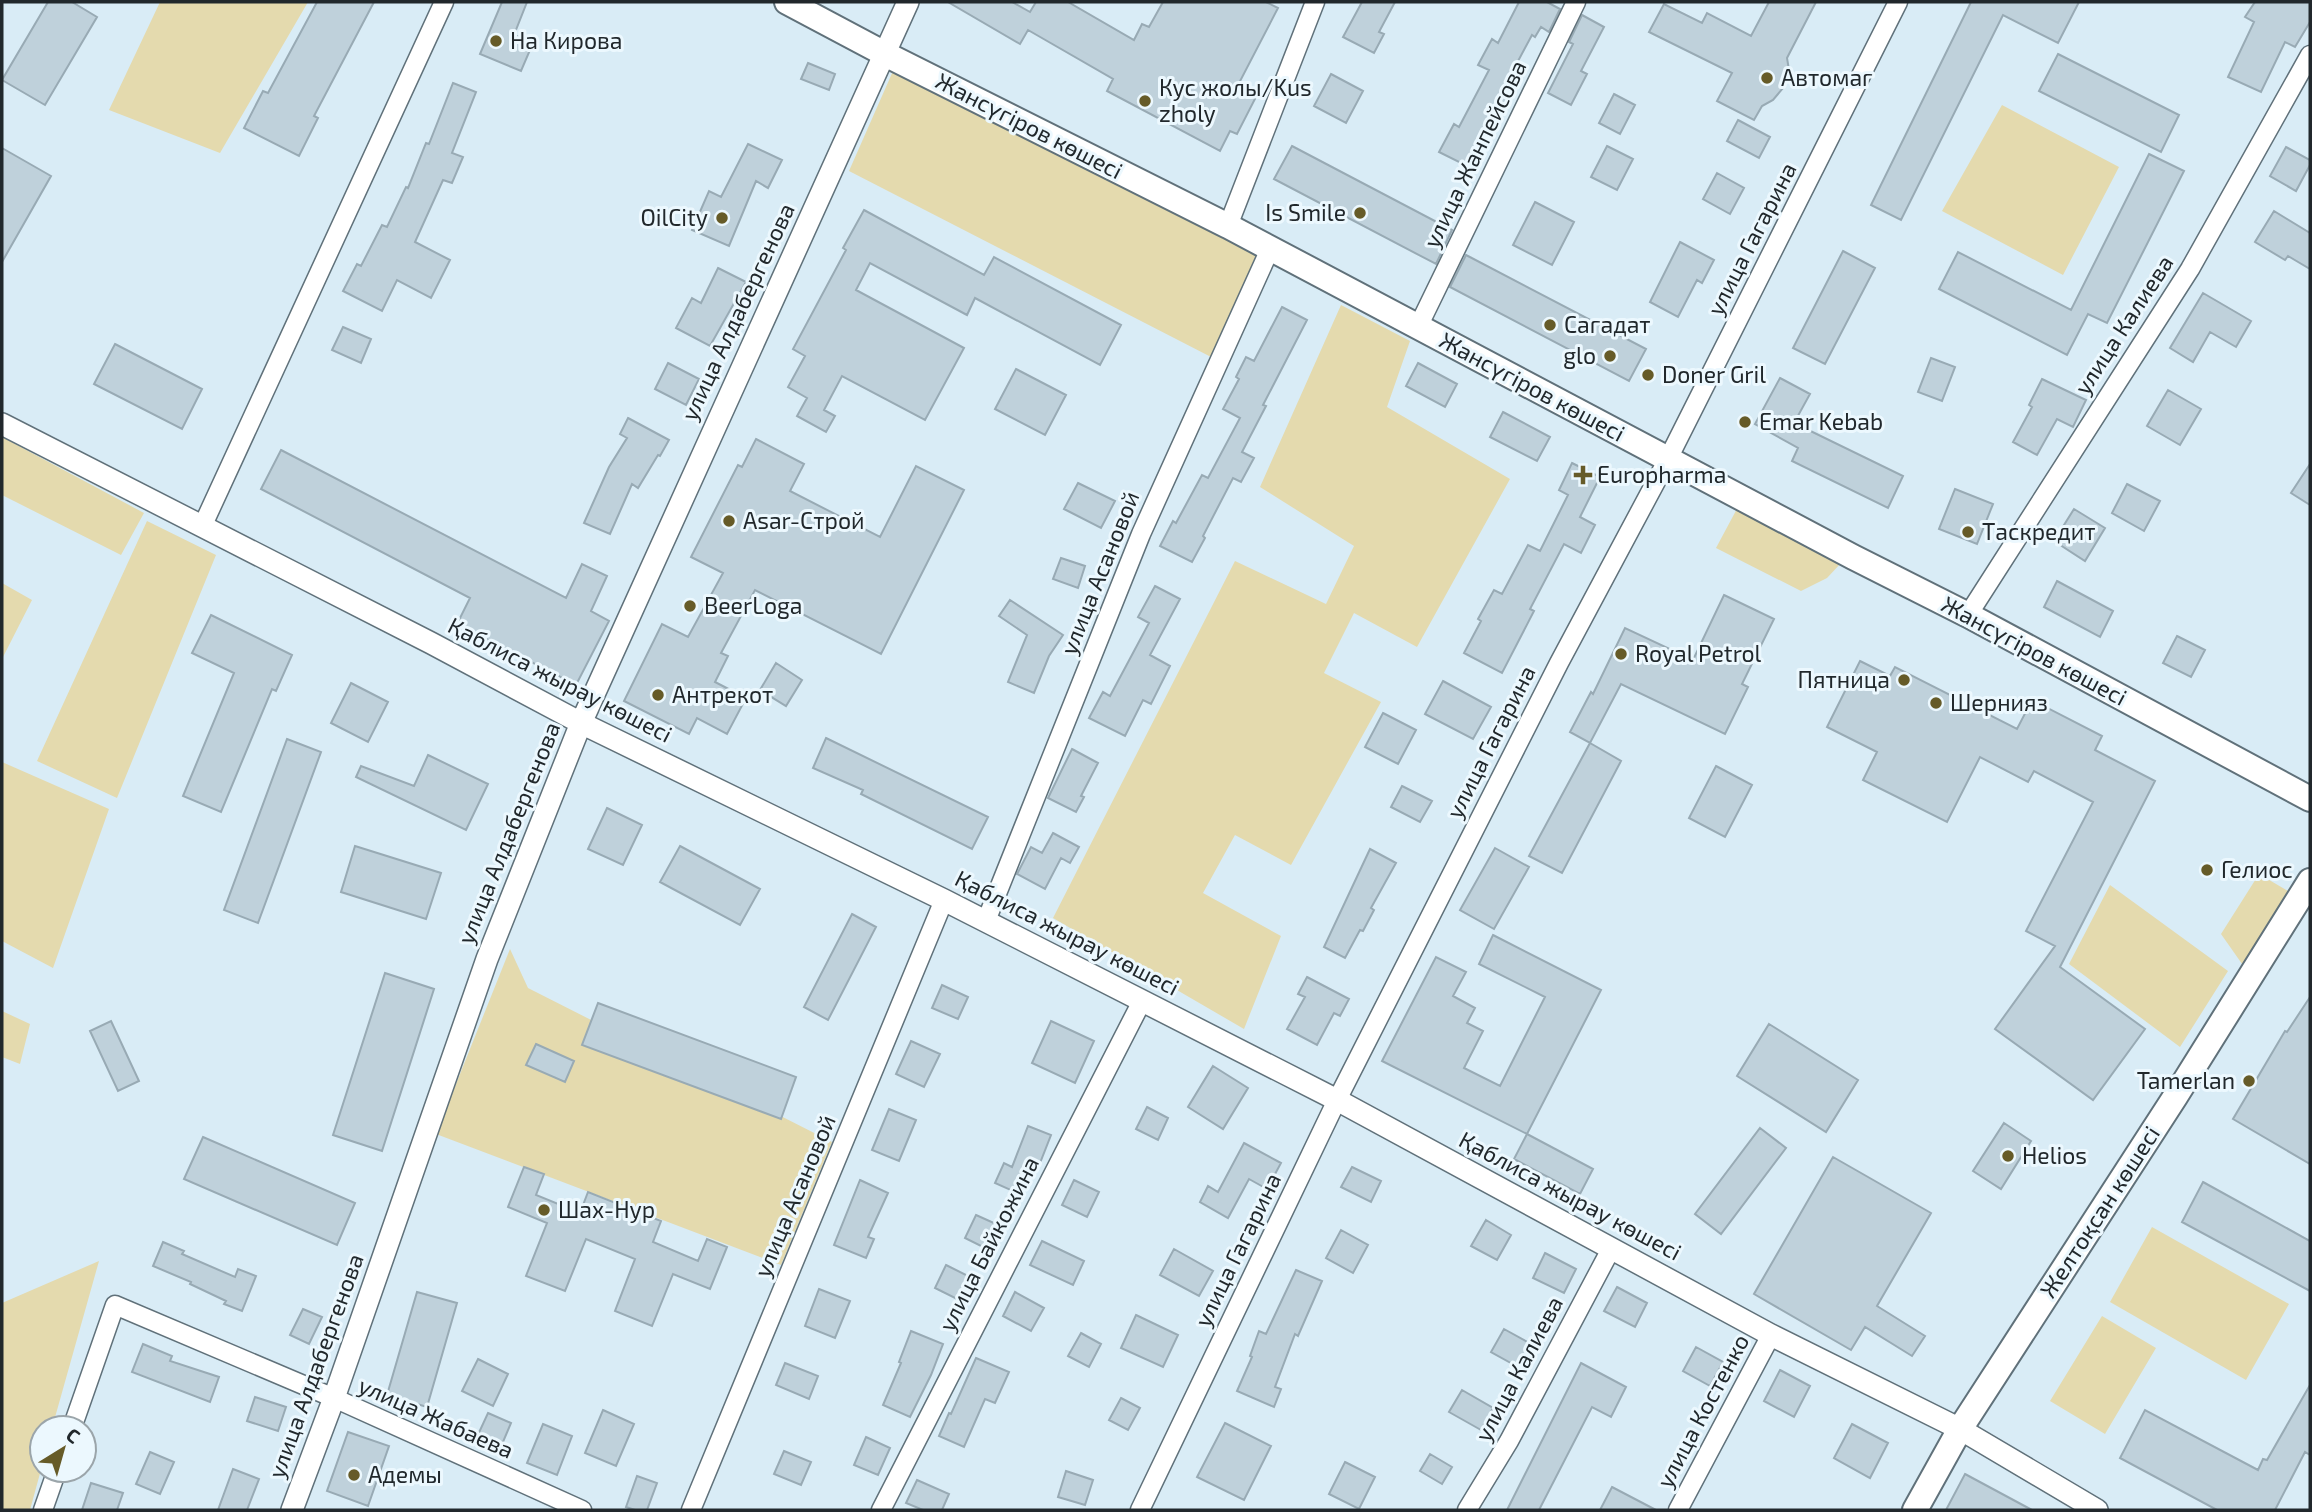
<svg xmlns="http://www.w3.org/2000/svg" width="2312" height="1512" viewBox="0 0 2312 1512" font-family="'Exo 2',sans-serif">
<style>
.green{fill:#e4daae}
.building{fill:#bfd1db;stroke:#98aab4;stroke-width:2}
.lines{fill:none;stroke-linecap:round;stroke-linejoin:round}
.minor-casing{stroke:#60717a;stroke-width:21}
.tertiary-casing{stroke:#60717a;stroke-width:24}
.secondary-casing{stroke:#60717a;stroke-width:28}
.minor{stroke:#fff;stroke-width:18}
.tertiary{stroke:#fff;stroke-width:21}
.secondary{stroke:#fff;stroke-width:24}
.poi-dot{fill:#665b28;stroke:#ecf8fe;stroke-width:2.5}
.labels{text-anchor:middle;stroke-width:6;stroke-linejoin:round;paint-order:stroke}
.poi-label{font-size:23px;fill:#21282c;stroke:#ecf8fe;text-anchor:start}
.street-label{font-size:23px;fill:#21282c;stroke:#ecf8fe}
</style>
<rect width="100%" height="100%" fill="#d9ecf6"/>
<path class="green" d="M160,2H308L220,153L109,110Z
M893,71L1256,255L1213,358L849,171Z
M2002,105L2119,167L2063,275L1942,211Z
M1341,305L1410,341L1387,407L1510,479L1417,647L1354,613L1324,673L1381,702L1291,865L1235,835L1203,893L1281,936L1244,1029L1053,918L1235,561L1326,604L1354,546L1260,487Z
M2,437L144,513L121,555L2,495Z
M1739,505L1842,562L1827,578L1801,591L1716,548Z
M147,521L216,555L117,798L37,761Z
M2,583L32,600L2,659Z
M2,762L109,809L53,968L2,941Z
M2259,874L2293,894L2247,971L2221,934Z
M2110,885L2228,971L2180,1047L2069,964Z
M510,949L528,988L832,1142L781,1265L436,1134Z
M2,1011L30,1024L20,1064L2,1057Z
M2152,1227L2289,1304L2246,1380L2110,1302Z
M99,1261L52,1428H42V1466L30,1510H2V1303Z
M2102,1316L2156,1348L2105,1434L2050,1401Z"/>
<path class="building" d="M48,2H72L97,17L45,105L2,80Z
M317,2H374L314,116L318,118L299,156L244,128L263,91L268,93Z
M502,2H527L514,35L533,43L521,71L480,54Z
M948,2H1012L1030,12L1036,2H1068L1134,40L1142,24L1149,27L1163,2H1266L1278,8L1238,85L1257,95L1237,134L1230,131L1220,151L1107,91L1113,79L1028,30L1020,44Z
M1362,2H1395L1379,32L1384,34L1374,53L1343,37Z
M1519,2H1547L1560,9L1549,32L1541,27L1535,37L1532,35L1501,93L1510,98L1497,123L1489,119L1465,165L1439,152L1454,124L1459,127L1489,70L1478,65L1492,39L1498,43Z
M1769,2H1816L1787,58L1789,70L1783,88L1773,100L1762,106L1754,120L1717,101L1732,73L1649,32L1664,4L1702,23L1707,13L1751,36Z
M1971,2H2079L2058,43L2003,15L1901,220L1871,205Z
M2255,2H2310V22L2295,47L2285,42L2261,92L2228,77L2254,22L2245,17Z
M1582,15L1604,27L1581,71L1587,74L1571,105L1548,93L1573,44L1569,42Z
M2058,54L2179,115L2161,152L2039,91Z
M808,63L835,74L829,90L801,79Z
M1331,74L1363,91L1346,123L1314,106Z
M453,83L476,92L452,153L463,157L452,183L443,180L415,242L450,260L431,298L397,280L382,311L343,291L357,264L361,266L382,225L387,227L406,187L408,188L426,143L429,144Z
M1614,94L1635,105L1620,134L1599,123Z
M1738,120L1770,137L1759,158L1727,141Z
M748,144L782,160L768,188L756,181L729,246L692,230L709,191L721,197Z
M1292,146L1452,230L1436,264L1274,179Z
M1607,146L1633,159L1617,190L1591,177Z
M2286,147L2310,160V165L2296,191L2270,176Z
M2,148L51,176L2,262Z
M2149,154L2184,171L2107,323L2088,314L2067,355L1939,289L1958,252L2071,310Z
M1717,173L1744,188L1730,214L1703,199Z
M1535,202L1574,222L1552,265L1513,245Z
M864,210L984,275L994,257L1121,325L1100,365L975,298L967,315L870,263L856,290L964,348L925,420L842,376L824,410L835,416L826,432L797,416L807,398L788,387L805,356L793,349L846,250L843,248Z
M2274,211L2310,233V269L2288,256L2285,260L2255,242Z
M1680,242L1714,260L1702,283L1697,280L1678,317L1650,302Z
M1843,251L1875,268L1825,364L1793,348Z
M1466,255L1646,349L1629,381L1450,287Z
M718,268L746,282L710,346L676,328L692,298L701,303Z
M2203,293L2251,321L2236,347L2210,332L2193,362L2170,348Z
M1282,307L1307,320L1263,405L1266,406L1242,452L1254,458L1241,482L1233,478L1203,536L1205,538L1192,562L1160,546L1173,521L1176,523L1202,475L1208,478L1240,418L1223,409L1239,379L1236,377L1246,357L1254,361Z
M343,327L371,339L361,363L332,350Z
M115,344L202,389L182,429L94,384Z
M1931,358L1955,367L1942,401L1918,392Z
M668,363L699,379L686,405L655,389Z
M1418,363L1457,384L1445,407L1406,386Z
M1016,369L1066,395L1045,435L995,409Z
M1780,378L1810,394L1794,423L1903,476L1888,508L1792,461L1798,448L1755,424Z
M2042,379L2086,400L2073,427L2057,419L2037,455L2013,442L2032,407L2029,405Z
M2168,390L2201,409L2180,445L2147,426Z
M1503,412L1550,437L1537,461L1490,437Z
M628,418L669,440L660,456L658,455L638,488L632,484L610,534L584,523L609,467L627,438L620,434Z
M756,439L804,464L790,491L880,537L916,466L964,490L881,654L755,590L721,653L728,656L715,682L746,698L727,734L697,718L689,734L624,701L662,624L688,637L723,573L691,557L738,465L742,467Z
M281,450L566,598L582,564L607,576L591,611L609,621L576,685L457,624L470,598L261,489Z
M1572,463L1600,477L1580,517L1595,525L1581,553L1564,544L1530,609L1534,611L1502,673L1464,653L1481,621L1478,619L1494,590L1502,594L1528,545L1540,551L1568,495L1559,490Z
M2310,464V505L2291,493Z
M1078,483L1115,501L1101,528L1064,509Z
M2127,484L2160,501L2144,531L2112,513Z
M1955,489L1993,504L1977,544L1939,529Z
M2074,509L2105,528L2085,561L2054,541Z
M1061,558L1085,566L1078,588L1053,579Z
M2057,581L2113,611L2100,637L2044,607Z
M1155,586L1180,599L1150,655L1170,666L1151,704L1143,700L1125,736L1089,718L1103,692L1110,696L1149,623L1138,617Z
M1724,595L1774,619L1742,684L1748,687L1725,734L1621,684L1590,743L1570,732L1591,692L1593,694L1625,628L1693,660Z
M1010,600L1063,635L1049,656L1034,693L1008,682L1027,635L999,616Z
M211,615L292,655L276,691L272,689L221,812L183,796L234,673L192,653Z
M2177,636L2205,650L2191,677L2163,663Z
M1860,661L1890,676L1895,667L2017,729L2032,700L2102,736L2095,750L2155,781L2060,967L2145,1029L2093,1100L1995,1029L2055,946L2026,931L2093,802L2034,771L2028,782L1980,757L1947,822L1863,780L1877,752L1827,727Z
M776,663L802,680L786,706L760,690Z
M1443,681L1491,707L1473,739L1425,714Z
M351,683L388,702L368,742L331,723Z
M1383,713L1416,730L1398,764L1365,747Z
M826,738L988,817L972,849L861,794L863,790L813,768Z
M287,739L321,752L258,923L224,910Z
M1590,743L1621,761L1562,873L1529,856Z
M1072,749L1098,763L1081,796L1084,797L1076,812L1048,798Z
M428,755L488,784L466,830L356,777L361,766L414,786Z
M1716,766L1752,785L1725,837L1689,818Z
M1402,786L1432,801L1420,822L1391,807Z
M607,808L642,825L623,865L588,849Z
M1053,833L1079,847L1070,863L1061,858L1045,889L1017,874L1031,847L1042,853Z
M355,846L441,873L426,919L341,892Z
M680,846L760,889L740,925L660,882Z
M1495,848L1529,867L1494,929L1460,910Z
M1370,849L1396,863L1371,908L1374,910L1363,931L1360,930L1345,958L1324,947Z
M852,914L876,927L828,1020L804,1007Z
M1493,935L1601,990L1527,1134L1382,1061L1436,957L1466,972L1453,996L1475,1008L1467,1023L1483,1031L1464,1068L1500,1086L1545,997L1479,964Z
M385,973L434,989L382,1151L333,1135Z
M1307,977L1349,999L1340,1016L1334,1013L1317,1045L1287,1029L1305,997L1298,994Z
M942,985L968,997L958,1019L932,1008Z
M2310,997V1164L2233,1119L2285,1031L2287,1032Z
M598,1003L796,1077L781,1119L582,1045Z
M111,1021L139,1081L118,1091L90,1031Z
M1051,1021L1094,1041L1075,1083L1032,1063Z
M1769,1024L1858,1080L1826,1132L1737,1076Z
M911,1041L940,1054L924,1087L896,1074Z
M536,1044L574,1061L565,1082L526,1065Z
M1213,1066L1248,1088L1223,1129L1188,1107Z
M1147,1107L1168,1118L1158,1140L1136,1129Z
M889,1109L916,1120L899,1161L872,1150Z
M2004,1123L2031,1141L2001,1189L1973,1171Z
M1028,1126L1051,1135L1040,1163L1037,1161L1022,1195L995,1183L1004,1163L1012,1167Z
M1760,1128L1786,1148L1721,1234L1695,1214Z
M1527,1134L1593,1169L1580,1194L1514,1159Z
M203,1137L355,1203L337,1245L184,1179Z
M1244,1143L1281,1163L1267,1189L1249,1179L1228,1218L1200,1202L1208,1186L1218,1192Z
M1833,1157L1931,1213L1877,1306L1925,1336L1912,1356L1865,1327L1851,1350L1754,1294Z
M524,1167L544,1174L536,1195L580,1213L588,1192L661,1221L653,1242L698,1261L707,1239L727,1247L710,1289L673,1274L652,1326L615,1311L635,1259L586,1239L565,1291L526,1276L547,1223L508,1207Z
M1352,1167L1381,1181L1371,1202L1341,1187Z
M860,1180L888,1193L868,1237L874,1239L866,1258L834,1245Z
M1074,1180L1099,1192L1087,1217L1062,1205Z
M2203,1182L2310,1241V1291L2182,1222Z
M976,1215L1005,1228L993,1252L965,1238Z
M1486,1220L1511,1235L1497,1260L1471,1246Z
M1341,1230L1368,1245L1353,1273L1326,1258Z
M1042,1241L1084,1261L1073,1285L1030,1265Z
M163,1242L184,1251L182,1254L235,1277L238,1269L256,1276L242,1311L224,1304L226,1301L190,1284L191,1282L153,1266Z
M1174,1249L1213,1271L1199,1296L1160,1275Z
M1545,1253L1576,1269L1564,1293L1533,1278Z
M946,1265L978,1281L967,1304L935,1288Z
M1296,1270L1322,1281L1298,1336L1295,1334L1275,1387L1281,1389L1274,1407L1237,1391L1252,1357L1250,1356L1259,1331L1266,1334Z
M1617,1287L1647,1303L1635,1327L1604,1311Z
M819,1289L850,1301L835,1338L805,1326Z
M417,1292L457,1303L427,1407L387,1395Z
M1015,1292L1044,1308L1031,1331L1003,1316Z
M303,1309L322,1317L309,1344L290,1335Z
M1136,1315L1178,1335L1163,1367L1121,1348Z
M1504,1329L1531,1344L1518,1367L1491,1352Z
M911,1331L943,1344L931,1375L910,1417L883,1405L901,1363L899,1362Z
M1081,1333L1101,1344L1089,1367L1068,1356Z
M143,1344L172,1356L170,1361L219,1377L210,1402L132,1372Z
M1696,1347L1723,1362L1710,1386L1683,1371Z
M976,1358L1009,1372L995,1403L985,1399L964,1447L939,1436L949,1413L951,1414Z
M478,1359L508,1374L493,1406L462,1391Z
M785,1363L818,1376L809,1399L776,1385Z
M1581,1363L1626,1387L1611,1417L1592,1407L1539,1510H1507Z
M1780,1370L1810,1386L1794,1417L1764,1401Z
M2310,1385V1455L2305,1452L2275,1510H2217L2120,1458L2145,1410L2258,1470L2263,1459L2267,1460Z
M1462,1390L1493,1408L1481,1430L1449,1412Z
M255,1397L286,1407L278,1431L247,1421Z
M1121,1398L1140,1408L1128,1430L1109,1420Z
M603,1410L634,1424L616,1466L585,1453Z
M488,1413L511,1423L500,1449L476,1439Z
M1225,1423L1271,1446L1244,1500L1197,1477Z
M543,1424L572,1436L557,1475L527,1463Z
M1852,1424L1888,1443L1870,1478L1834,1458Z
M348,1432L389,1446L368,1506L327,1491Z
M866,1437L890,1448L878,1475L854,1465Z
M784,1451L811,1462L801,1485L774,1474Z
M150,1452L174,1462L160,1494L136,1484Z
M1430,1454L1452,1467L1442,1484L1420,1471Z
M1345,1462L1375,1477L1359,1509L1329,1494Z
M233,1469L259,1479L247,1510H218Z
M1066,1471L1093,1480L1085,1505L1058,1497Z
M1965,1474L2032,1510H1946Z
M637,1476L657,1483L647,1510H635L626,1507Z
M917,1480L949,1494L942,1510H923L906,1503Z
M91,1483L123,1493L117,1510H82Z
M1612,1487L1656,1510H1600Z"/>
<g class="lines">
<g class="minor-casing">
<path id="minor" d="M1228,226L1315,2
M1418,327L1576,2
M202,527L444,2
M1968,615L2190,269L2310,55
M986,921L1141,534L1270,249
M72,1428L115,1305L334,1398L582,1510
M43,1510L57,1470
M691,1510L944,900
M881,1510L1142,1001
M1140,1510L1337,1100L1559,663L1668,459L1898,2
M1467,1510L1509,1441L1611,1249
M1678,1510L1771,1335"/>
</g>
<g class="tertiary-casing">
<path id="tertiary" d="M2,424L431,643L581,723L944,900L1337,1100L1771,1335L1960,1429L2097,1510
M292,1510L334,1398L487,959L581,723L908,2"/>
</g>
<g class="secondary-casing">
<path id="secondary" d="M787,2L885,54L1228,226L1853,557L1968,615L2310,799
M1915,1510L1960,1429L2175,1097L2310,881"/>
</g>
<use href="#minor" class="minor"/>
<use href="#tertiary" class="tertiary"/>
<use href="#secondary" class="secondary"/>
</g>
<g class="poi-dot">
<circle cx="496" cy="41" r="7"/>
<circle cx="1767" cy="78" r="7"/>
<circle cx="1145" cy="101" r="7"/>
<circle cx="1360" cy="213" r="7"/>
<circle cx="722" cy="218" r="7"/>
<circle cx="1550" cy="325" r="7"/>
<circle cx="1610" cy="356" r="7"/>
<circle cx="1648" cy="375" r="7"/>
<circle cx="1745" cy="422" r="7"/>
<path d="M1579.5 464.5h7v7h7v7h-7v7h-7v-7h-7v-7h7z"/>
<circle cx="729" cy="521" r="7"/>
<circle cx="1968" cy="532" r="7"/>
<circle cx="690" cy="606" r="7"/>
<circle cx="1621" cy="654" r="7"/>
<circle cx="1904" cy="680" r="7"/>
<circle cx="658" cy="695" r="7"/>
<circle cx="1936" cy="703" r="7"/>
<circle cx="2207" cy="870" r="7"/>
<circle cx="2249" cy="1081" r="7"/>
<circle cx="2008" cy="1156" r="7"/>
<circle cx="544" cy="1210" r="7"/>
<circle cx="354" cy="1475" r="7"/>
</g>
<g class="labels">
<g class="poi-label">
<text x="510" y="49">На Кирова</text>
<text x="1781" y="86">Автомаг</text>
<text x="1159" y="96">Кус жолы/Kus<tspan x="1159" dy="26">zholy</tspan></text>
<text x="1346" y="221" text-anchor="end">Is Smile</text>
<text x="708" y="226" text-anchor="end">OilCity</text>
<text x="1564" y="333">Сагадат</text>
<text x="1596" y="364" text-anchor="end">glo</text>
<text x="1662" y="383">Doner Gril</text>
<text x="1759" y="430">Emar Kebab</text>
<text x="1597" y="483">Europharma</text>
<text x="743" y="529">Asar-Строй</text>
<text x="1982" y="540">Таскредит</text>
<text x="704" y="614">BeerLoga</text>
<text x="1635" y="662">Royal Petrol</text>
<text x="1890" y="688" text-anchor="end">Пятница</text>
<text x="672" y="703">Антрекот</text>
<text x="1950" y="711">Шернияз</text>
<text x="2221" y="878">Гелиос</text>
<text x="2235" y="1089" text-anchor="end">Tamerlan</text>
<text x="2022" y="1164">Helios</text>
<text x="558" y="1218">Шах-Нур</text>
<text x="368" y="1483">Адемы</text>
</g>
<g class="street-label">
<text transform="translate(1029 126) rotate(27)" y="8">Жансүгіров көшесі</text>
<text transform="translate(1475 154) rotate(-64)" y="8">улица Жанпейсова</text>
<text transform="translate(1752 239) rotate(-63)" y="8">улица Гагарина</text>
<text transform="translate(738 312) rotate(-65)" y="8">улица Алдабергенова</text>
<text transform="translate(2124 325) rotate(-57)" y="8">улица Калиева</text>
<text transform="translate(1532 387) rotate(28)" y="8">Жансүгіров көшесі</text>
<text transform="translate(1100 573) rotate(-68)" y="8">улица Асановой</text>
<text transform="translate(2034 651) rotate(28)" y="8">Жансүгіров көшесі</text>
<text transform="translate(560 680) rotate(27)" y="8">Қаблиса жырау көшесі</text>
<text transform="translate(1491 742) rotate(-63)" y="8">улица Гагарина</text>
<text transform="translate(509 833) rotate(-68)" y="8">улица Алдабергенова</text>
<text transform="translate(1067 933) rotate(27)" y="8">Қаблиса жырау көшесі</text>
<text transform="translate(795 1196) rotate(-67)" y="8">улица Асановой</text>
<text transform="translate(1570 1196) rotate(28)" y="8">Қаблиса жырау көшесі</text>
<text transform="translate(2100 1212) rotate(-57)" y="8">Желтоқсан көшесі</text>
<text transform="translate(989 1244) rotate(-63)" y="8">улица Байкожина</text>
<text transform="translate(1238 1250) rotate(-64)" y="8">улица Гагарина</text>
<text transform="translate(316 1366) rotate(-70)" y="8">улица Алдабергенова</text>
<text transform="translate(1519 1369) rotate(-62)" y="8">улица Калиева</text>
<text transform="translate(1703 1411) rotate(-62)" y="8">улица Костенко</text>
<text transform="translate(436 1418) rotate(24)" y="8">улица Жабаева</text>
</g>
</g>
<rect width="2312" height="1512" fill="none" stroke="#21282c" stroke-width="7"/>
<g transform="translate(63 1449) rotate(37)"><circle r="33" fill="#ecf8fe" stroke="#9ba5aa" stroke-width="2"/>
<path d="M0-5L12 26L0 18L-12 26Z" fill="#665b28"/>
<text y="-10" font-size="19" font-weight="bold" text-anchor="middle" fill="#21282c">С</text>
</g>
</svg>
